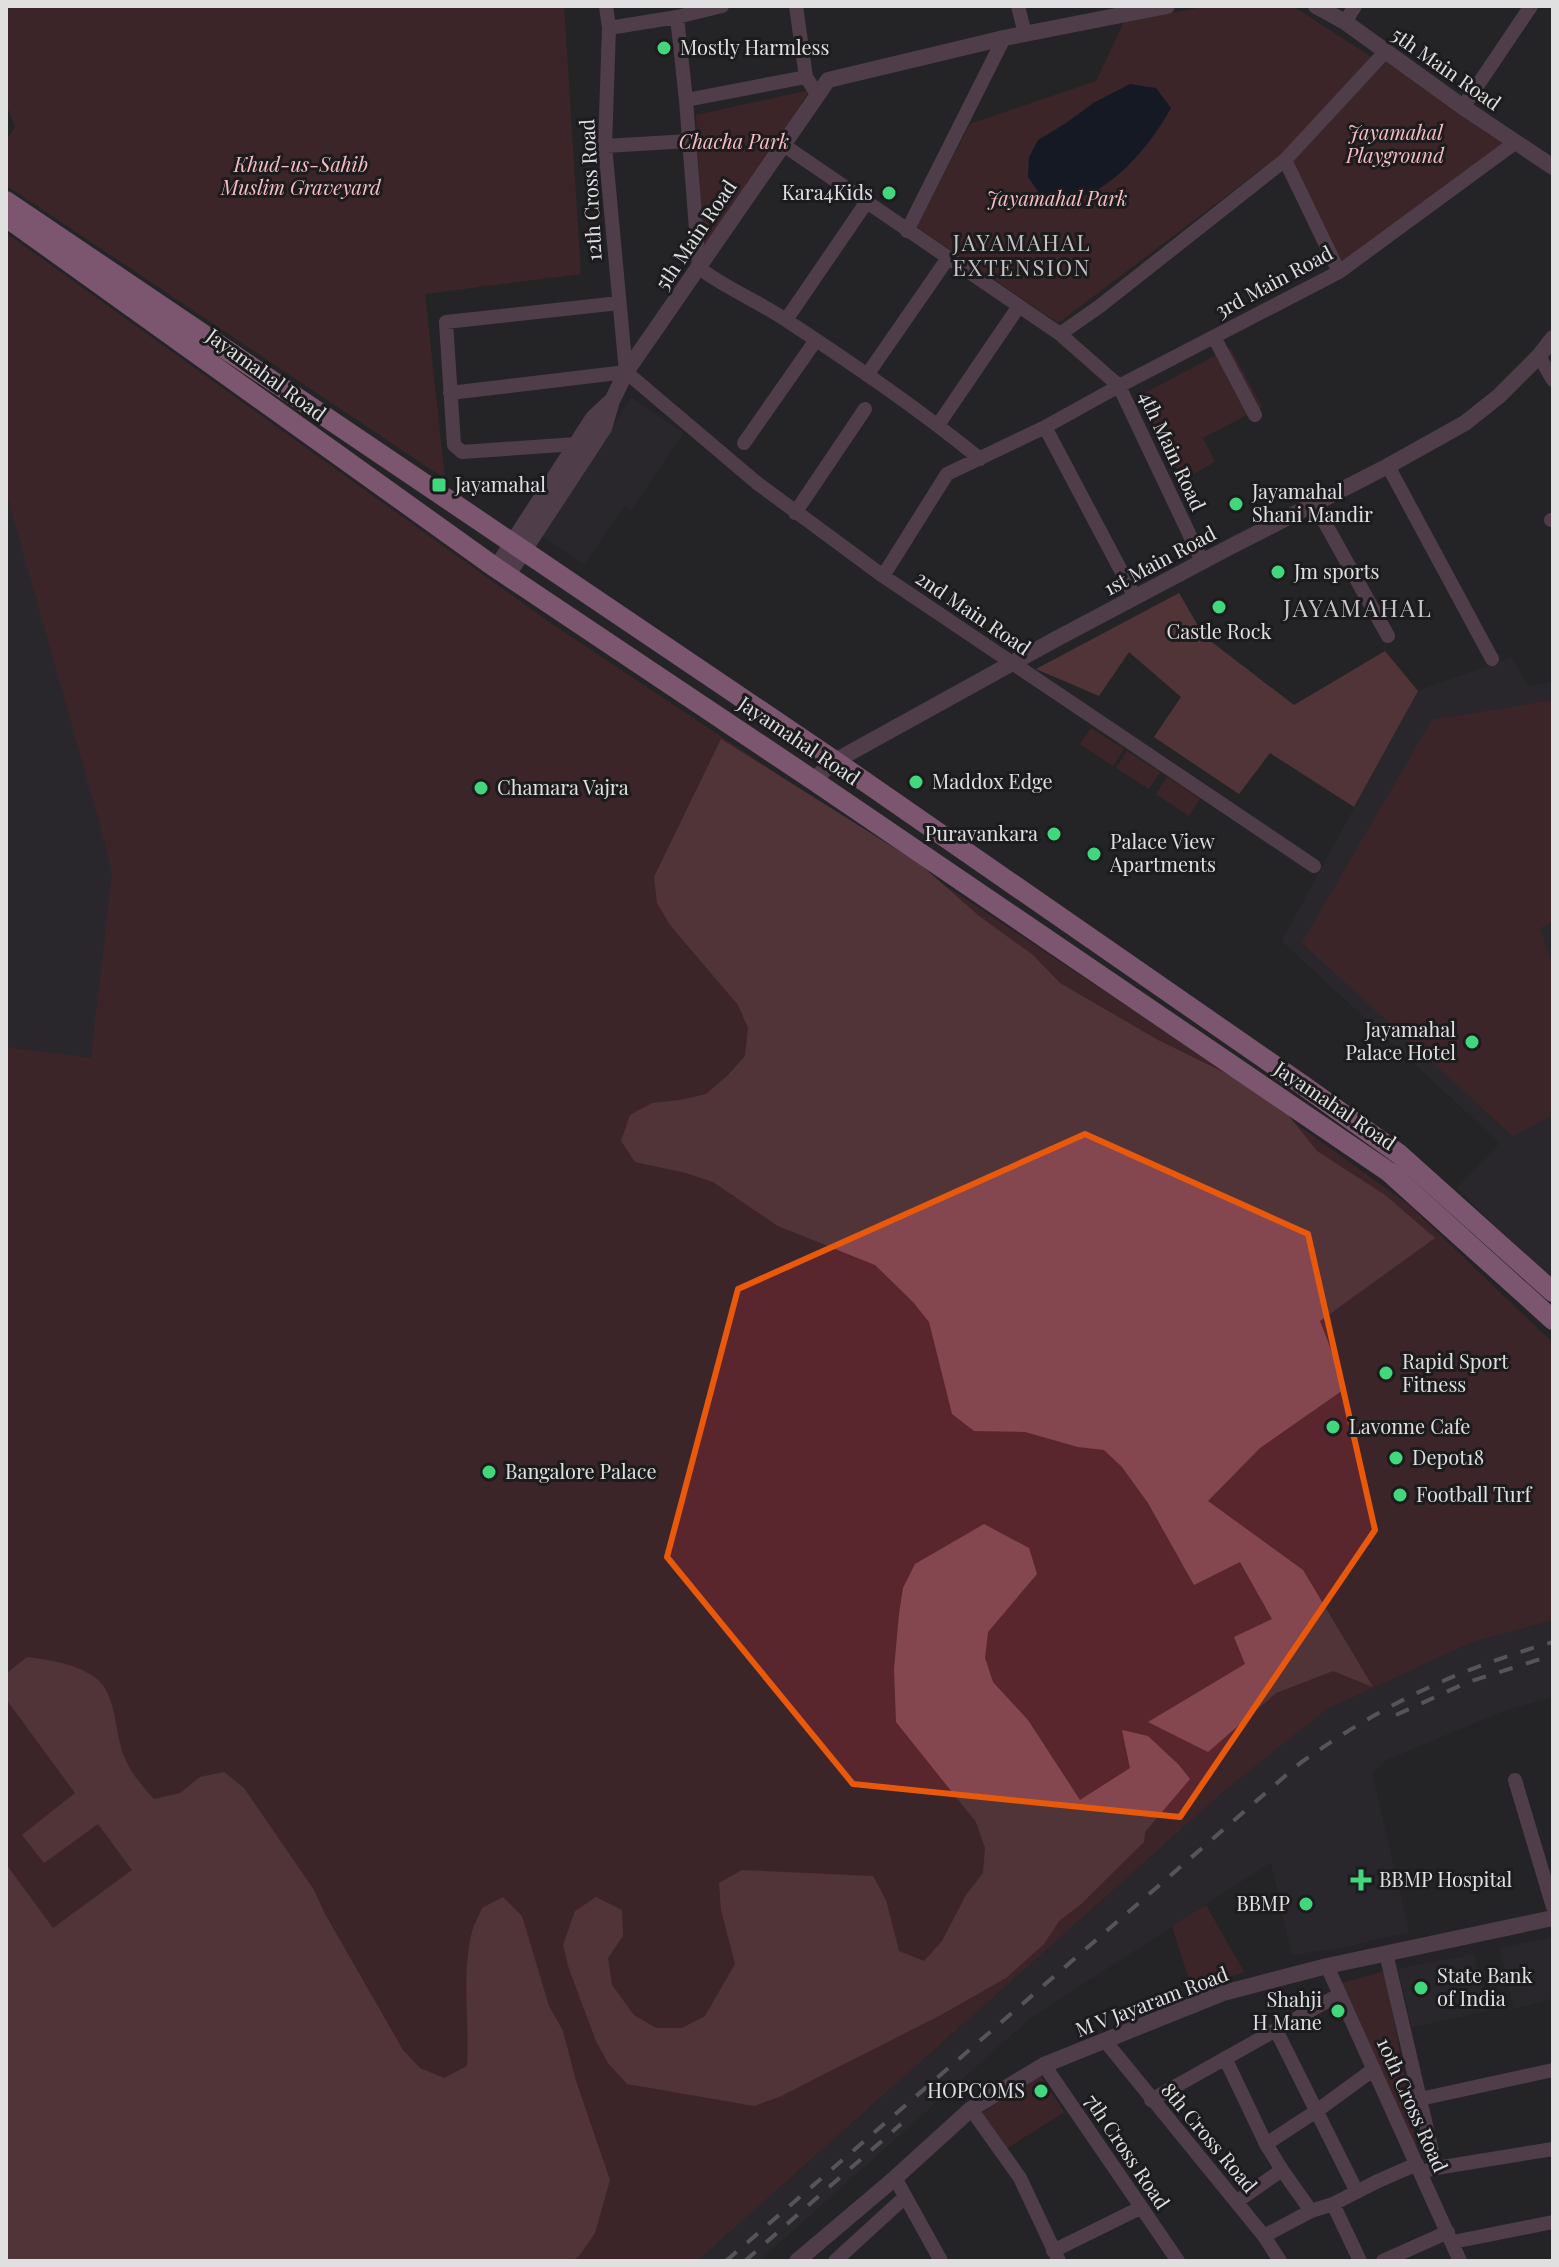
<svg xmlns="http://www.w3.org/2000/svg" width="1559" height="2267" viewBox="0 0 1559 2267" font-family="'Playfair Display',serif">
<style>
.built{fill:#302c33}
.green{fill:#5a262e}
.forest{fill:#85474f}
.water{fill:#000d21}
.lines{fill:none;stroke-linecap:round;stroke-linejoin:round}
.minor{stroke:#855b76;stroke-width:14}
.tertiary{stroke:#855b76;stroke-width:16}
.primary{stroke:#e690c8;stroke-width:20}
.rail{stroke:#919192;stroke-width:4;stroke-dasharray:14 14;stroke-linecap:butt}
.marked{fill:none;stroke:#e8590c;stroke-width:6;stroke-linejoin:round}
.poi-dot{fill:#42d77c;stroke:#1c1b1d;stroke-width:3}
.labels{text-anchor:middle;stroke-width:6;stroke-linejoin:round;paint-order:stroke}
.poi-label{font-size:20px;fill:#e0e0e1;stroke:#1c1b1d;text-anchor:start}
.street-label{font-size:20px;fill:#e0e0e1;stroke:#1c1b1d}
.park-label{font-size:20px;font-style:italic;fill:#f9bdc3;stroke:#1c1b1d}
.neighbourhood-label{font-size:22px;letter-spacing:2px;fill:#c5c3c6;stroke:#1c1b1d}
.quarter-label{font-size:24px;letter-spacing:2px;fill:#c5c3c6;stroke:#1c1b1d}
</style>
<rect width="100%" height="100%" fill="#252426"/>
<path class="built" d="M631,398L683,433L631,510L624,506L584,564L543,536Z
M6,492L104,839L112,873L91,1059L6,1047Z
M1511,658L1529,686L1553,682V1282L1457,1188L1500,1143L1282,941L1418,691Z
M1553,1620V1697L1508,1709L1388,1759L1372,1773L1409,1932L1343,1947L1292,1955L1271,1862L1029,2019L759,2261H697L1225,1790L1327,1709L1472,1642Z
M1553,1937V1998L1514,2009L1500,1948Z
M1474,1954L1487,2011L1412,2027L1398,1969Z"/>
<path class="green" d="M6,6H564L581,274L425,294L445,479L6,185V141L15,127L6,104Z
M1207,6L1294,7L1373,58L1283,153L1058,323L917,227L970,124L1096,81L1124,22Z
M1386,62L1506,141L1342,262L1292,159Z
M810,90L703,252L696,115Z
M6,233L552,624L1206,1059L1409,1205L1553,1343V1620L1472,1642L1327,1709L1225,1790L697,2261H6V1047L91,1058L112,873L104,839L6,492Z
M1230,348L1262,407L1203,438L1215,462L1183,479L1139,396Z
M1553,700V922L1540,928L1553,967V1115L1513,1136L1302,943L1432,720Z
M1091,728L1124,749L1113,766L1080,744Z
M1127,751L1160,772L1149,789L1116,768Z
M1167,777L1200,799L1189,816L1156,794Z
M1206,1905L1244,1972L1192,1989L1172,1926Z
M1385,1971L1417,2148L1415,2149L1342,1983Z
M1040,2075L1064,2112L1006,2149L982,2113Z"/>
<path class="forest" d="M1179,593L1204,636L1294,705L1385,651L1418,691L1354,807L1270,753L1239,794L1154,737L1181,697L1129,652L1099,696L1036,669Z
M721,739L920,864L979,916L1033,955L1060,983L1158,1040L1266,1093L1285,1111L1317,1151L1385,1195L1435,1238L1320,1321L1346,1388L1260,1448L1208,1501L1303,1570L1373,1687L1333,1671L1276,1693L1208,1752L1148,1722L1245,1664L1234,1637L1272,1619L1240,1562L1194,1585L1148,1503L1122,1467L1104,1450L1078,1447L1025,1432L974,1431L952,1414L929,1322L913,1302L875,1265L778,1226L713,1182L686,1173L635,1162L621,1141L630,1115L652,1103L680,1100L706,1094L727,1076L745,1056L748,1028L738,1005L670,925L657,903L654,877Z
M984,1524L1029,1548L1037,1574L988,1632L985,1658L993,1682L1028,1720L1080,1800L1130,1768L1122,1730L1148,1736L1179,1765L1190,1779L1145,1832L1144,1842L1080,1905L1059,1921L1044,1944L1006,1978L939,2016L779,2097L754,2106L627,2084L608,2063L596,2041L569,1969L563,1945L575,1911L596,1897L622,1910L623,1936L608,1958L612,1985L634,2015L656,2028H682L705,2016L735,1964L721,1910L719,1883L742,1870L873,1876L886,1900L899,1951L924,1961L942,1941L966,1895L983,1873L985,1848L976,1822L896,1722L894,1669L899,1614L903,1588L915,1564Z
M27,1657C50,1660 78,1664 97,1679C116,1695 115,1731 123,1754C130,1772 141,1785 154,1799L180,1793L200,1777L224,1772L244,1788L314,1890L325,1914L403,2050L420,2068L444,2078L467,2066C470,2022 461,1975 472,1932C474,1924 479,1916 482,1908L503,1897L522,1916L549,2006L563,2031L576,2081L610,2180L595,2233L579,2256L572,2261H6V1864L53,1928L132,1870L98,1824L44,1863L22,1835L75,1793L6,1699L7,1673Z"/>
<path class="water" d="M1130,84L1156,88L1171,108C1151,145 1110,195 1066,201C1058,202 1050,199 1042,197L1028,177L1029,157L1038,140L1066,123L1095,102Z"/>
<g class="lines">
<path class="minor" d="M606,6L609,28L605,146L626,372
M796,6L806,77
M1018,6L1025,34
M677,17L686,100L699,268C727,289 760,302 789,322C854,365 919,409 980,459
M1345,22L1355,6
M609,28L677,17L722,6
M686,100L806,77L817,94
M1463,107L1531,6
M782,144L1060,334L1119,386L1202,561
M605,146L689,141
M1285,160L1339,272
M907,231L1004,38
M786,320L866,203
M1060,334L1100,306L1285,160L1386,51
M1214,337L1255,415
M1539,356L1553,380
M626,372L757,483L883,576L1314,866
M867,375L948,258
M450,393L626,372
M938,425L1019,306
M1045,427L1135,597
M744,443L816,340
M576,444L462,452L454,445L446,322L619,303
M1388,466L1492,659
M1315,505L1388,636
M795,513L865,409
M1551,520H1553
M883,576L947,474L1045,427L1119,386L1339,272L1516,142
M1515,1780L1553,1907
M1386,1953L1436,2168L1421,2172
M1327,1966L1460,2261
M1276,2030L1357,2192
M1106,2042L1264,2236L1280,2261
M1225,2058L1266,2144L1282,2170L1236,2202
M1044,2065L1178,2261
M1420,2099L1553,2070
M1151,2100L1340,1994
M971,2109L1020,2178L1059,2261
M1266,2144L1318,2110L1374,2069
M1436,2168L1553,2149
M1282,2170L1311,2211
M895,2178L941,2261
M1333,2204L1360,2261
M1264,2236L1311,2211L1333,2204L1378,2181L1417,2164
M1453,2242L1553,2222
M1053,2251L1140,2208
M835,2261L905,2197
M1383,2261L1448,2232"/>
<path class="tertiary" d="M1316,6L1345,22L1463,107L1553,167
M496,568L593,418L610,402
M507,576L604,428L612,401L626,372L828,80L1004,38L1167,6
M813,780L835,761L1056,639L1228,548L1388,466L1465,423L1499,396L1539,356L1553,338
M797,2261L895,2178L971,2109L1044,2065L1223,1993L1327,1966L1553,1918"/>
<path class="primary" d="M6,201L835,761L1304,1086L1399,1154L1553,1292
M6,217L496,568L813,780L1389,1172L1553,1320"/>
<path class="rail" d="M1396,1715L1468,1682L1553,1655
M726,2261L1299,1764C1381,1705 1456,1670 1553,1642
M745,2261L901,2124"/>
</g>
<path d="M0 0H1559V2267H0ZM1085,1134L1308,1234L1375,1530L1180,1817L853,1784L667,1557L738,1289Z" fill="#252426" fill-opacity=".55" fill-rule="evenodd"/>
<path class="marked" d="M1085,1134L1308,1234L1375,1530L1180,1817L853,1784L667,1557L738,1289Z"/>
<g class="poi-dot">
<circle cx="664" cy="48" r="8"/>
<circle cx="889" cy="193" r="8"/>
<rect x="431" y="477" width="16" height="16" rx="4"/>
<circle cx="1236" cy="504" r="8"/>
<circle cx="1278" cy="572" r="8"/>
<circle cx="1219" cy="607" r="8"/>
<circle cx="916" cy="782" r="8"/>
<circle cx="481" cy="788" r="8"/>
<circle cx="1054" cy="834" r="8"/>
<circle cx="1094" cy="854" r="8"/>
<circle cx="1472" cy="1042" r="8"/>
<circle cx="1386" cy="1373" r="8"/>
<circle cx="1333" cy="1427" r="8"/>
<circle cx="1396" cy="1458" r="8"/>
<circle cx="489" cy="1472" r="8"/>
<circle cx="1400" cy="1495" r="8"/>
<path d="M1357 1868h8v8h8v8h-8v8h-8v-8h-8v-8h8z"/>
<circle cx="1306" cy="1904" r="8"/>
<circle cx="1421" cy="1988" r="8"/>
<circle cx="1338" cy="2011" r="8"/>
<circle cx="1041" cy="2091" r="8"/>
</g>
<g class="labels">
<g class="poi-label">
<text x="680" y="55">Mostly Harmless</text>
<text x="873" y="200" text-anchor="end">Kara4Kids</text>
<text x="455" y="492">Jayamahal</text>
<text x="1252" y="499">Jayamahal<tspan x="1252" dy="23">Shani Mandir</tspan></text>
<text x="1294" y="579">Jm sports</text>
<text x="1219" y="639" text-anchor="middle">Castle Rock</text>
<text x="932" y="789">Maddox Edge</text>
<text x="497" y="795">Chamara Vajra</text>
<text x="1038" y="841" text-anchor="end">Puravankara</text>
<text x="1110" y="849">Palace View<tspan x="1110" dy="23">Apartments</tspan></text>
<text x="1456" y="1037" text-anchor="end">Jayamahal<tspan x="1456" dy="23">Palace Hotel</tspan></text>
<text x="1402" y="1369">Rapid Sport<tspan x="1402" dy="23">Fitness</tspan></text>
<text x="1349" y="1434">Lavonne Cafe</text>
<text x="1412" y="1465">Depot18</text>
<text x="505" y="1479">Bangalore Palace</text>
<text x="1416" y="1502">Football Turf</text>
<text x="1379" y="1887">BBMP Hospital</text>
<text x="1290" y="1911" text-anchor="end">BBMP</text>
<text x="1437" y="1983">State Bank<tspan x="1437" dy="23">of India</tspan></text>
<text x="1322" y="2007" text-anchor="end">Shahji<tspan x="1322" dy="23">H Mane</tspan></text>
<text x="1025" y="2098" text-anchor="end">HOPCOMS</text>
</g>
<g class="street-label">
<text transform="translate(1446 69) rotate(35)" y="7">5th Main Road</text>
<text transform="translate(591 190) rotate(-93)" y="7">12th Cross Road</text>
<text transform="translate(696 235) rotate(-56)" y="7">5th Main Road</text>
<text transform="translate(1274 282) rotate(-28)" y="7">3rd Main Road</text>
<text transform="translate(266 375) rotate(36)" y="7">Jayamahal Road</text>
<text transform="translate(1172 451) rotate(65)" y="7">4th Main Road</text>
<text transform="translate(1160 561) rotate(-28)" y="7">1st Main Road</text>
<text transform="translate(973 613) rotate(34)" y="7">2nd Main Road</text>
<text transform="translate(799 741) rotate(34)" y="7">Jayamahal Road</text>
<text transform="translate(1335 1106) rotate(34)" y="7">Jayamahal Road</text>
<text transform="translate(1152 2002) rotate(-21)" y="7">M V Jayaram Road</text>
<text transform="translate(1412 2105) rotate(66)" y="7">10th Cross Road</text>
<text transform="translate(1209 2138) rotate(50)" y="7">8th Cross Road</text>
<text transform="translate(1127 2152) rotate(56)" y="7">7th Cross Road</text>
</g>
<g class="park-label">
<text x="1395" y="140">Jayamahal<tspan x="1395" dy="23">Playground</tspan></text>
<text x="734" y="149">Chacha Park</text>
<text x="301" y="172">Khud-us-Sahib<tspan x="301" dy="23">Muslim Graveyard</tspan></text>
<text x="1057" y="206">Jayamahal Park</text>
</g>
<g class="neighbourhood-label">
<text x="1022" y="251">JAYAMAHAL<tspan x="1022" dy="25">EXTENSION</tspan></text>
</g>
<g class="quarter-label">
<text x="1358" y="617">JAYAMAHAL</text>
</g>
</g>
<rect width="1559" height="2267" fill="none" stroke="#e0e0e1" stroke-width="16"/>
</svg>
